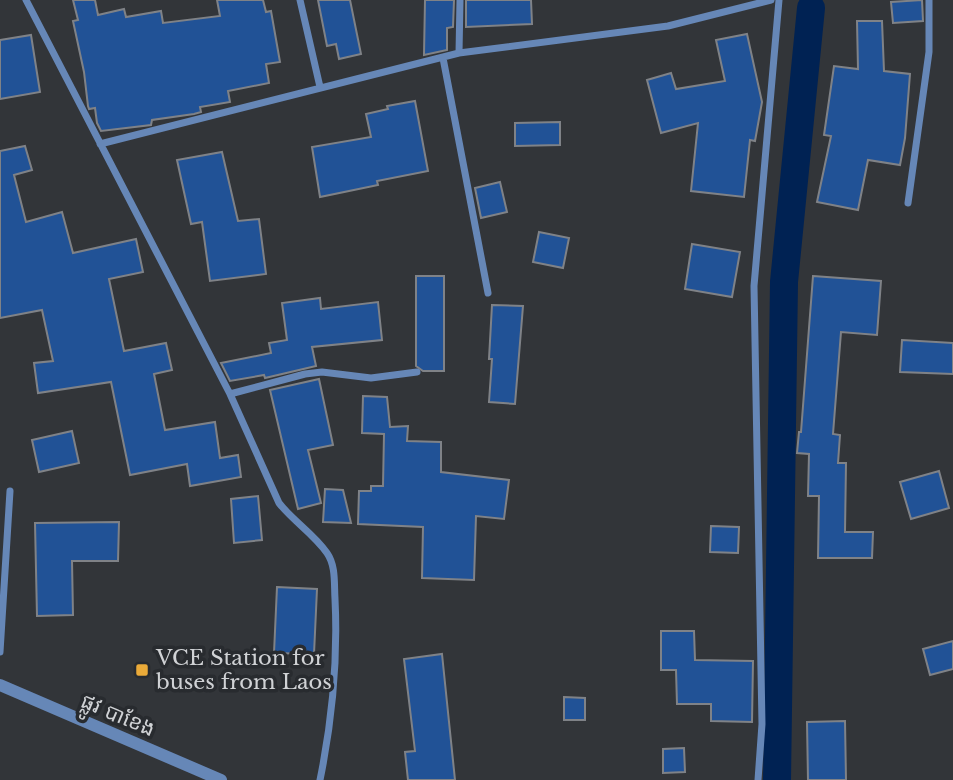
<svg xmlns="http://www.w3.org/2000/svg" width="953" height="780" viewBox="0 0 953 780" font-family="'Libre Baskerville','Noto Sans Khmer',serif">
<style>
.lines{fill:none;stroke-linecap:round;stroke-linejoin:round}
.canal{stroke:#002253;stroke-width:28}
.building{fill:#215296;stroke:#7f8287;stroke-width:2}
.minor{stroke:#6687b7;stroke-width:7}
.tertiary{stroke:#6687b7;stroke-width:12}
.poi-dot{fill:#eaaa39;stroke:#282b2f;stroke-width:2.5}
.labels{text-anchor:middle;stroke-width:7;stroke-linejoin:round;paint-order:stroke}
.poi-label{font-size:21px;fill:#d0d2d5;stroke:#282b2f;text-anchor:start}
.street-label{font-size:21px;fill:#d0d2d5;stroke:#282b2f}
</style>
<rect width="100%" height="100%" fill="#323539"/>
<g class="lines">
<path class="canal" d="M777,780L784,282L811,8"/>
</g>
<path class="building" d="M73,0H95L98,15L124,9L126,17L161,11L163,23L220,16L217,0H263L266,12L271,11L280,62L266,64L269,83L228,91L230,102L200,107L201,112L194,114L152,120L151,125L101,131L97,123L95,108L89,109L88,106L84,72L73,21L78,20Z
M318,0H350L361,54L339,59L336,44L327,46Z
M425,0H454L453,27L447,28V50L424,55Z
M466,0H531L532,24L466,27Z
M922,0L923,21L893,23L891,2Z
M857,21H882L884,71L910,74L905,138L900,165L868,160L858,210L817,202L831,136L824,135L834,66L858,69Z
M747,34L762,102L755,141L750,140L744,197L691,191L698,123L661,133L647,80L671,73L676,89L725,81L716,40Z
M31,35L40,92L0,99V40Z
M415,101L428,171L377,181L378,185L320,197L312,147L371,137L366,114L388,109L387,106Z
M560,122V145L515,146V123Z
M25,146L32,170L14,175L26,222L62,212L73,253L136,239L143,272L109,279L124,351L166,343L172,370L154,374L165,430L215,422L220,458L238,455L241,477L190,486L187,464L130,475L111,382L38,393L34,363L53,361L42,310L0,318V151Z
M222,152L238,221L259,219L266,274L210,281L202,222L191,224L177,160Z
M500,182L507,212L481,218L475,188Z
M539,232L569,238L563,268L533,262Z
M692,244L740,252L732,297L685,289Z
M416,276H444V371H423L416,366Z
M813,276L881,281L877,335L841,332L833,434L840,435L838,463H846L845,532H873L872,558H818L819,496H808L809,454L797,453L799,432H801Z
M320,298L321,309L378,302L382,340L312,347L316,366L265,378L264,375L230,381L221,363L271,353L269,343L287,340L282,303Z
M492,305L523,306L515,404L489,402L492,359H489Z
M902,340L953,343V374L900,372Z
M319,379L333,445L308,450L321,503L298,509L270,390Z
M363,396L387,397L390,427L408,426L407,441L441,442V472L509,480L504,519L476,516L474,580L422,578L423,527L358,524L359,491H371V486H383L384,434L362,433Z
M72,431L79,463L39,472L32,440Z
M939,471L949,508L911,519L900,482Z
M325,489L343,490L351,523L323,522Z
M258,496L262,540L234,543L231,499Z
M119,522L118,561H72L73,615L37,616L35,523Z
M711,526L739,527L738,553L710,552Z
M277,587L317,589L314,654L274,653Z
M661,631H694L695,660L753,661L752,722L711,721V704H677L676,670H661Z
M953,641V669L930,675L923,649Z
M442,654L455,780H408L405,752L415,751L404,659Z
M564,697L585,698V720H564Z
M845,721L846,780H808L807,722Z
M684,748L685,772L663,773V749Z"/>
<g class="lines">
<path class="minor" d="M26,0L230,394L279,503C293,521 314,534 327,553C336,566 334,583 335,599C338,660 332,721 320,780
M300,0L320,87
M459,53L460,0
M443,58L488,293
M100,144L459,53L668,26L771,0
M908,203L929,52V0
M230,394L305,374L322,372L371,378L417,372
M0,652L10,491
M758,780L762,724L754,286L779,0"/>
<path class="tertiary" d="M0,685L221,780"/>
</g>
<rect class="poi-dot" x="135" y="663" width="14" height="14" rx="3.5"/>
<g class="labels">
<g class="poi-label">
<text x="156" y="665">VCE Station for<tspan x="156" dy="24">buses from Laos</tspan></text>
</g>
<g class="street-label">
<text transform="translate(118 715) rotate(23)" y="7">ផ្លូវ បាខែង</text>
</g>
</g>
</svg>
